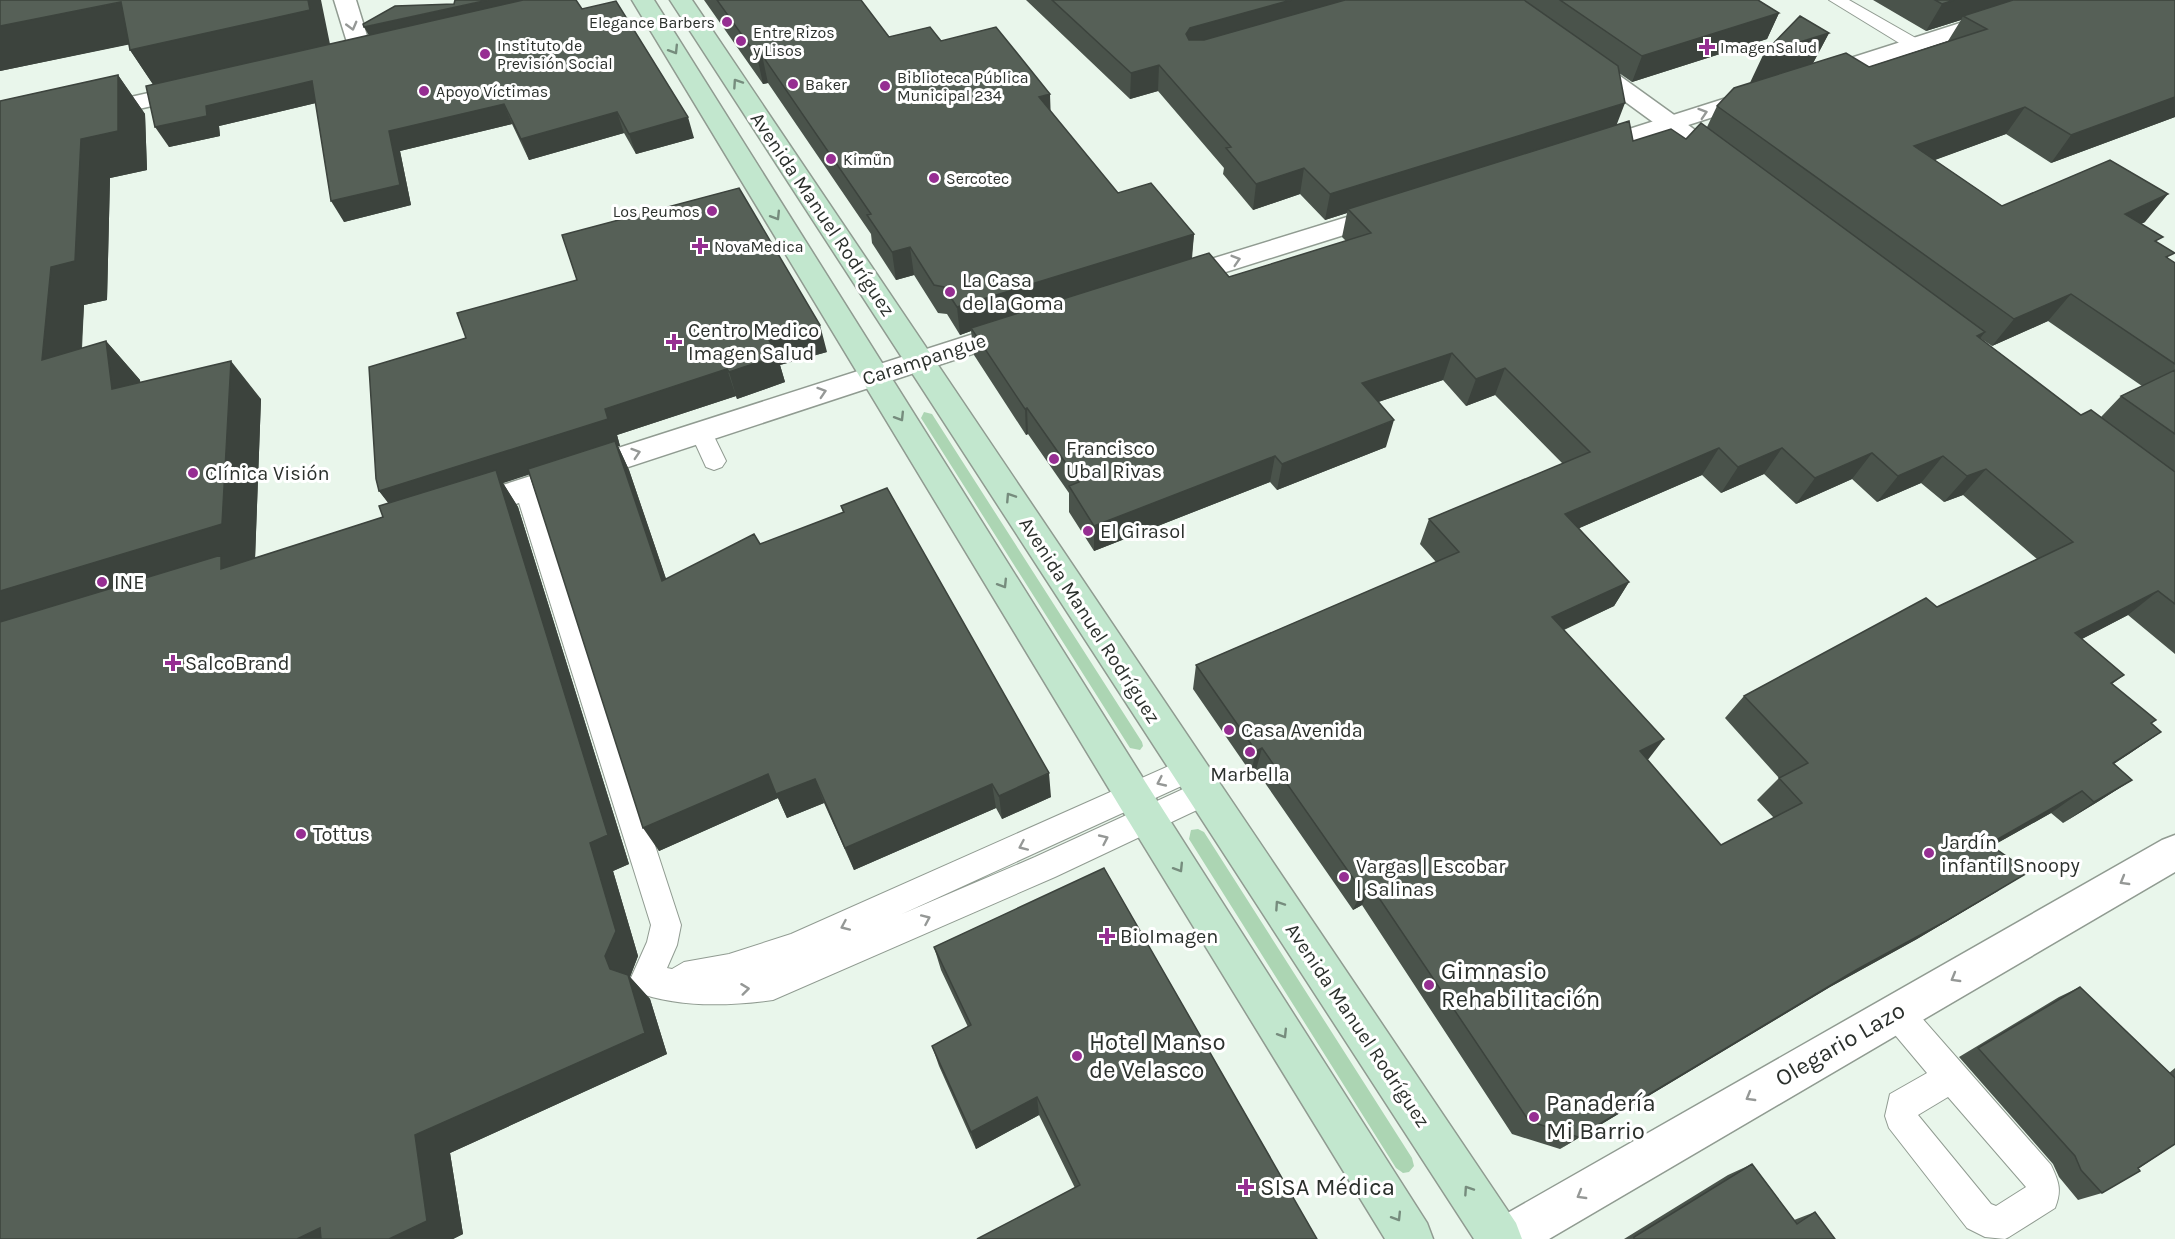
<svg xmlns="http://www.w3.org/2000/svg" width="2175" height="1239" viewBox="0 0 2175 1239" font-family="Karla,sans-serif">
<style>
.green{fill:#acd5b3}
.lines{fill:none;stroke-linecap:round;stroke-linejoin:round}
.service-casing{stroke:#909b91;stroke-width:2}
.minor-casing{stroke:#909b91;stroke-width:3}
.tertiary-casing{stroke:#909b91;stroke-width:3}
.secondary-casing{stroke:#909b91;stroke-width:3}
.service{fill:#fff;fill-rule:evenodd}
.minor{fill:#fff;fill-rule:evenodd}
.tertiary{fill:#fff;fill-rule:evenodd}
.secondary{fill:#c2e7ce;fill-rule:evenodd}
.wall{fill:#4a534b;fill-rule:evenodd}
.shaded-wall{fill:#3c433d}
.building{fill:#566057;stroke:#3c433d;stroke-width:1.5;fill-rule:evenodd}
.oneway{stroke:#959896}
.oneway2{stroke:#768c7d}
.poi-dot{fill:#962e92;stroke:#fff;stroke-width:2}
.labels{text-anchor:middle;stroke-width:6;stroke-linejoin:round;paint-order:stroke}
.far-poi-label{font-size:16px;fill:#2b302c;stroke:#fff;text-anchor:start}
.street-label{font-size:20px;fill:#2b302c;stroke:#fff}
.poi-label{font-size:20px;fill:#2b302c;stroke:#fff;text-anchor:start}
.near-poi-label{font-size:24px;fill:#2b302c;stroke:#fff;text-anchor:start}
.near-street-label{font-size:24px;fill:#2b302c;stroke:#fff}
</style>
<rect width="100%" height="100%" fill="#e9f6eb"/>
<path class="green" d="M924,412L932,414L1142,742L1143,746L1140,750L1130,748L921,418Z
M1198,829L1204,832L1412,1158L1414,1166L1409,1172L1403,1173L1396,1168L1189,839L1191,830Z"/>
<g class="lines">
<g class="service-casing">
<path id="service" d="M1829,0H1849L1921,41L1924,45L1921,49H1909Z
M701,424L709,426L726,461L722,467L714,470L706,467L690,432L693,426Z
M527,481L535,484L539,490L681,925L677,945L667,968L672,969L684,962L729,954L791,934L1189,757L1199,760L1203,769L1199,778L902,914L1035,857L1194,784L1204,780L1214,784L1218,793L1214,802L1055,877L773,1000C729,1006 676,1008 634,991L630,980L647,942L651,925L515,490L519,484Z
M1896,996L1907,1001L2051,1165C2059,1182 2062,1190 2055,1208L2009,1237L2005,1239L1985,1237L1967,1228L1889,1128L1885,1116L1890,1094L1927,1073L1885,1023L1880,1012L1885,1001ZM1948,1097L2026,1187L1996,1206L1991,1204L1918,1115Z"/>
</g>
<g class="minor-casing">
<path id="minor" d="M334,0H356L372,52L369,57L361,59L353,57L350,52Z
M1587,56L1595,58L1734,158L1737,163L1734,168L1725,170L1716,168L1579,68L1576,63L1579,58Z
M193,83L201,85L204,90L201,95L94,119L86,117L82,112L86,107Z
M2175,835V872L1549,1239H1484L1490,1223L2162,840Z"/>
</g>
<g class="tertiary-casing">
<path id="tertiary" d="M2032,0H2065L2061,4L1826,81L1818,83L1810,81L1807,76L1810,71Z
M1758,88L1766,90L1769,95L1766,100L1598,154L1590,156L1582,154L1578,149L1582,144Z
M1386,205L1395,207L1399,213L1395,219L1178,287L1169,284L1165,278L1169,272Z
M1014,321L1024,323L1028,330L1024,337L467,520L456,516L452,508L456,500Z"/>
</g>
<g class="secondary-casing">
<path id="secondary" d="M632,0H654L1146,783L1427,1223L1433,1239H1385L1120,807Z
M670,0H692L1516,1223L1522,1239H1474Z"/>
</g>
<use href="#service" class="service"/>
<use href="#minor" class="minor"/>
<use href="#tertiary" class="tertiary"/>
<use href="#secondary" class="secondary"/>
</g>
<path class="wall" d="M0,0L330,44L582,9L694,138L636,154L624,133L529,160L512,124L400,151L411,205L344,222L316,103L219,126L220,136L169,147L153,84L130,50L129,44L0,71Z
M704,0H861L889,37L941,41L1050,111L1118,193L1194,234L1192,259L1229,277L1346,241L1342,237L1347,213L1325,220L1300,194L1253,210L1223,174L1224,168L1158,91L1130,99L1026,0H1758L1779,13L1767,39L1632,82L1619,73L1616,125L1633,141L1686,139L1707,127L1717,106L1750,83L1829,33L1813,63L1869,67L1948,41L1961,20L1926,31L1873,0H2175V117L2051,163L2006,134L1934,160L2002,206L2145,222L2141,224L2158,243L2169,259L2175,263V654L2128,615L2082,639L2124,675L2112,684L2151,723L2161,732L2114,764L2132,780L2099,801L2063,823L2051,813L1992,846L1998,891L1917,939L1830,987L1560,1149L1512,1134L1362,905L1353,910L1256,770L1251,773L1193,689L1196,665L1436,562L1420,544L1429,519L1563,464L1495,395L1466,406L1443,380L1378,402L1386,447L1277,490L1270,482L1094,551L1069,512V493L1028,434L1026,435L974,355L971,331L960,335L947,314L938,313L914,275L896,280L872,243L871,234L768,83L763,84ZM2048,321L2142,386L2121,396L2101,417L2081,415L1980,338L1992,346ZM1764,474L1796,504L1852,479L1877,502L1921,483L1944,502L1963,495L2037,559L1937,607L1744,696L1725,718L1779,778L1757,800L1774,818L1721,845L1647,760L1564,630L1614,606L1629,582L1579,528L1702,475L1721,493Z
M118,75L145,114L147,170L110,178L107,300L84,305L82,349L106,341L140,380V382L261,399L255,558L383,517L389,503L379,491L369,367L827,352L780,365L785,382L737,399L736,396L617,435L620,446H618L629,470L666,579L843,513L841,506L1051,797L1002,819L996,808L854,870L824,803L787,818L778,798L659,851L529,474L503,483L518,507L629,864L613,871L638,956L630,977L650,999L667,1054L450,1153L463,1234L453,1239H0V101Z
M934,947L1317,1239L1075,1188L1039,1115L976,1149L939,1066L932,1046L968,1027L941,970Z
M2080,987L2169,1073L2175,1068V1144L2102,1193L2078,1200L2059,1177L2053,1164L1959,1057L2059,997Z
M1752,1164L1794,1220L1815,1212L1835,1239H1624L1728,1175Z"/>
<path class="shaded-wall" d="M308,0H321L331,49L156,89L130,50Z
M488,0H547L371,39L364,27Z
M1291,0H1378L1184,60L1186,34L1190,28Z
M1954,0H2025L1963,16L1961,20L1926,31L1942,4Z
M121,2L146,41L0,71V26Z
M1779,13L1767,39L1632,82L1642,56Z
M1829,33L1811,67L1748,87L1764,53Z
M762,55L768,83L763,84L757,56Z
M1159,65L1158,91L1130,99L1131,73Z
M118,75L145,114L147,170L110,178L107,300L84,305L78,398L42,360L51,267L81,139Z
M312,81L324,101L219,126L220,136L169,147L155,127L206,106Z
M1050,94L1051,122L1039,97Z
M2175,97V117L2051,163L2071,135Z
M1625,103L1615,129L1348,209L1347,213L1325,220L1330,194Z
M504,104L512,124L400,151L411,205L344,222L331,201L389,131Z
M2025,107L2006,134L1897,174L1914,146Z
M617,112L624,133L529,160L521,139Z
M688,117L694,138L636,154L629,134Z
M1304,168L1300,194L1253,210L1256,184Z
M2168,194L2145,222L2102,242L2125,214Z
M1194,234L1191,262L971,328V331L960,335L957,307Z
M910,247L914,275L896,280L892,252Z
M2071,294L2048,321L1992,346L2014,319Z
M820,325L827,352L780,365L785,382L737,399L729,372L769,340Z
M1985,332L1964,359L1977,336Z
M106,341L140,380L146,427L112,389Z
M1452,353L1443,380L1355,410L1362,383Z
M231,361L261,399L255,560L0,639V591Z
M1505,368L1495,395L1466,406L1476,379Z
M727,369L736,396L617,435L620,446H618L629,470L676,608L662,581L617,446L503,483L518,507L629,864L613,871L638,956L630,977L650,999L667,1054L450,1153L463,1234L453,1239H389L415,1135L610,969L398,516L379,491L605,409Z
M1027,408L1028,434L1026,435L1025,409Z
M1394,420L1386,447L1277,490L1282,464Z
M1719,448L1702,475L1552,540L1565,514Z
M1782,448L1764,474L1721,493L1738,467Z
M1872,453L1852,479L1796,504L1815,478Z
M1275,456L1270,482L1094,551V526Z
M1943,456L1921,483L1877,502L1898,476Z
M1986,469L1963,495L1944,502L1967,476Z
M1629,582L1614,606L1539,641L1552,617Z
M2158,591L2128,615L2047,657L2075,633Z
M2161,732L2129,754L2081,784L2113,763Z
M1664,739L1647,761L1640,751Z
M1262,748L1256,770L1251,773L1256,751Z
M1049,773L1051,797L1002,819L999,796Z
M768,774L815,779L824,803L787,818L778,798L659,851L643,828Z
M2132,780L2099,801L2063,823L2094,802Z
M992,784L996,808L854,870L845,848Z
M2082,791L2051,813L1960,864L1989,844Z
M2029,872L1917,939L1830,987L1560,1149L1578,1137L1856,970Z
M1371,886L1362,905L1353,910L1362,891Z
M1037,1097L1039,1115L976,1149L971,1132Z
M320,1228L354,1239H297Z"/>
<path class="building" d="M0,0H308L310,10L130,50L121,2L0,26Z
M455,0H488L364,27L363,24L395,6L454,4Z
M523,0H576L582,9L616,1L688,117L629,134L617,112L521,139L504,104L389,131L400,185L331,201L312,81L206,106L207,116L155,127L146,86Z
M717,0H861L889,37L930,27L941,41L996,27L1050,94L1039,97L1118,193L1151,183L1194,234L957,307L944,287L934,285L910,247L892,252L867,215L871,214L762,55L757,56Z
M1052,0H1291L1190,28L1186,34L1189,40H1204L1345,0H1524L1618,66L1625,103L1330,194L1304,168L1256,184L1226,148L1231,147L1159,65L1131,73Z
M1560,0H1758L1779,13L1642,56Z
M1935,0H1954L1942,4Z
M2013,0H2175V97L2071,135L2025,107L1914,146L2002,206L2110,160L2168,194L2125,214L2163,237L2155,241L2175,253L2166,257L2175,263V364L2071,294L2014,319L1717,106L1734,88L1846,53L1869,67L1987,29L1963,16Z
M1800,16L1829,33L1764,53Z
M118,75V131L81,139L75,261L51,267L42,360L106,341L112,389L231,361L222,524L0,591V101Z
M1629,121L1633,141L1671,129L1686,139L1701,123L1985,332L1977,336L2081,415L2091,410L2175,472V604L2158,591L2075,633L2124,675L2111,683L2156,720L2151,723L2161,732L2113,763L2132,780L2094,802L2082,791L1989,844L2029,872L1946,921L1856,970L1578,1137L1529,1121L1371,886L1362,891L1262,748L1256,751L1196,665L1459,552L1429,519L1590,452L1505,368L1476,379L1452,353L1362,383L1394,420L1282,464L1275,456L1094,526L1069,486L1079,482L1027,408L1025,409L971,328L1209,253L1229,277L1371,233L1348,209ZM1719,448L1738,467L1782,448L1815,478L1872,453L1898,476L1943,456L1967,476L1986,469L2073,542L1937,607L1926,598L1744,696L1808,763L1779,778L1802,803L1721,845L1640,751L1664,739L1552,617L1629,582L1565,514Z
M739,188L820,325L769,340L777,356L729,372L727,369L605,409L608,419L379,491L376,479L369,367L466,338L457,313L577,280L562,235Z
M2175,370V434L2121,396Z
M615,441L662,581L754,534L760,544L844,512L841,506L887,488L1049,773L999,796L992,784L845,848L815,779L776,794L768,774L643,828L528,469Z
M496,470L608,835L590,843L616,931L605,956L610,969L628,975L645,1033L415,1135L427,1221L389,1239H321L320,1228L297,1239H0V622L221,555V569L383,517L379,506Z
M1104,868L1317,1239H977L1080,1185L1037,1097L971,1132L932,1046L971,1025L934,947Z
M2080,987L2175,1078V1144L2138,1168L2140,1171L2102,1193L2081,1170L2075,1156L1978,1048Z
M1752,1164L1797,1224L1815,1212L1835,1239H1634V1237Z"/>
<defs><path id="oneway-chevron" d="M-2-3.5L2.5 0L-2 3.5" fill="none" stroke-width="1.6" stroke-linecap="round" stroke-linejoin="round" transform="scale(1.5)"/></defs>
<g class="oneway">
<use href="#oneway-chevron" transform="translate(352 26) rotate(75)"/>
<use href="#oneway-chevron" transform="translate(1703 113) rotate(-18)"/>
<use href="#oneway-chevron" transform="translate(1236 260) rotate(-17)"/>
<use href="#oneway-chevron" transform="translate(822 392) rotate(-18)"/>
<use href="#oneway-chevron" transform="translate(636 453) rotate(-18)"/>
<use href="#oneway-chevron" transform="translate(1161 782) rotate(155)"/>
<use href="#oneway-chevron" transform="translate(1104 839) rotate(-25)"/>
<use href="#oneway-chevron" transform="translate(1023 846) rotate(156)"/>
<use href="#oneway-chevron" transform="translate(2124 881) rotate(150)"/>
<use href="#oneway-chevron" transform="translate(926 919) rotate(-24)"/>
<use href="#oneway-chevron" transform="translate(845 926) rotate(156)"/>
<use href="#oneway-chevron" transform="translate(1955 978) rotate(150)"/>
<use href="#oneway-chevron" transform="translate(745 989) rotate(-7)"/>
<use href="#oneway-chevron" transform="translate(1750 1097) rotate(150)"/>
<use href="#oneway-chevron" transform="translate(1581 1195) rotate(150)"/>
</g>
<g class="oneway2">
<use href="#oneway-chevron" transform="translate(674 50) rotate(58)"/>
<use href="#oneway-chevron" transform="translate(737 83) rotate(-124)"/>
<use href="#oneway-chevron" transform="translate(776 216) rotate(58)"/>
<use href="#oneway-chevron" transform="translate(900 417) rotate(58)"/>
<use href="#oneway-chevron" transform="translate(1010 497) rotate(-123)"/>
<use href="#oneway-chevron" transform="translate(1003 584) rotate(58)"/>
<use href="#oneway-chevron" transform="translate(1179 868) rotate(58)"/>
<use href="#oneway-chevron" transform="translate(1279 905) rotate(-124)"/>
<use href="#oneway-chevron" transform="translate(1283 1034) rotate(58)"/>
<use href="#oneway-chevron" transform="translate(1468 1190) rotate(-124)"/>
<use href="#oneway-chevron" transform="translate(1397 1217) rotate(58)"/>
</g>
<g class="poi-dot">
<circle cx="727" cy="22" r="6"/>
<circle cx="741" cy="41" r="6"/>
<path d="M1704 38h6v6h6v6h-6v6h-6v-6h-6v-6h6z"/>
<circle cx="485" cy="54" r="6"/>
<circle cx="793" cy="84" r="6"/>
<circle cx="885" cy="86" r="6"/>
<circle cx="424" cy="91" r="6"/>
<circle cx="831" cy="159" r="6"/>
<circle cx="934" cy="178" r="6"/>
<circle cx="712" cy="211" r="6"/>
<path d="M697 237h6v6h6v6h-6v6h-6v-6h-6v-6h6z"/>
<circle cx="950" cy="292" r="6"/>
<path d="M671 333h6v6h6v6h-6v6h-6v-6h-6v-6h6z"/>
<circle cx="1054" cy="459" r="6"/>
<circle cx="193" cy="473" r="6"/>
<circle cx="1088" cy="531" r="6"/>
<circle cx="102" cy="582" r="6"/>
<path d="M170 654h6v6h6v6h-6v6h-6v-6h-6v-6h6z"/>
<circle cx="1229" cy="730" r="6"/>
<circle cx="1250" cy="752" r="6"/>
<circle cx="301" cy="834" r="6"/>
<circle cx="1929" cy="853" r="6"/>
<circle cx="1344" cy="877" r="6"/>
<path d="M1104 927h6v6h6v6h-6v6h-6v-6h-6v-6h6z"/>
<circle cx="1429" cy="985" r="6"/>
<circle cx="1077" cy="1056" r="6"/>
<circle cx="1534" cy="1117" r="6"/>
<path d="M1243 1178h6v6h6v6h-6v6h-6v-6h-6v-6h6z"/>
</g>
<g class="labels">
<g class="far-poi-label">
<text x="715" y="28" text-anchor="end">Elegance Barbers</text>
<text x="753" y="38">Entre Rizos<tspan x="753" dy="18">y Lisos</tspan></text>
<text x="497" y="51">Instituto de<tspan x="497" dy="18">Previsión Social</tspan></text>
<text x="1720" y="53">ImagenSalud</text>
<text x="897" y="83">Biblioteca Pública<tspan x="897" dy="18">Municipal 234</tspan></text>
<text x="805" y="90">Baker</text>
<text x="436" y="97">Apoyo Víctimas</text>
<text x="843" y="165">Kimün</text>
<text x="946" y="184">Sercotec</text>
<text x="700" y="217" text-anchor="end">Los Peumos</text>
<text x="714" y="252">NovaMedica</text>
</g>
<g class="street-label">
<text transform="translate(823 214) rotate(56)" y="7">Avenida Manuel Rodríguez</text>
<text transform="translate(924 359) rotate(-18)" y="7">Carampangue</text>
<text transform="translate(1090 620) rotate(57)" y="7">Avenida Manuel Rodríguez</text>
<text transform="translate(1358 1025) rotate(56)" y="7">Avenida Manuel Rodríguez</text>
</g>
<g class="poi-label">
<text x="962" y="287">La Casa<tspan x="962" dy="23">de la Goma</tspan></text>
<text x="688" y="337">Centro Medico<tspan x="688" dy="23">Imagen Salud</tspan></text>
<text x="1066" y="455">Francisco<tspan x="1066" dy="23">Ubal Rivas</tspan></text>
<text x="205" y="480">Clínica Visión</text>
<text x="1100" y="538">El Girasol</text>
<text x="114" y="589">INE</text>
<text x="185" y="670">SalcoBrand</text>
<text x="1241" y="737">Casa Avenida</text>
<text x="1250" y="781" text-anchor="middle">Marbella</text>
<text x="313" y="841">Tottus</text>
<text x="1941" y="849">Jardín<tspan x="1941" dy="23">infantil Snoopy</tspan></text>
<text x="1356" y="873">Vargas | Escobar<tspan x="1356" dy="23">| Salinas</tspan></text>
<text x="1120" y="943">BioImagen</text>
</g>
<g class="near-poi-label">
<text x="1441" y="979">Gimnasio<tspan x="1441" dy="28">Rehabilitación</tspan></text>
<text x="1089" y="1050">Hotel Manso<tspan x="1089" dy="28">de Velasco</tspan></text>
<text x="1546" y="1111">Panadería<tspan x="1546" dy="28">Mi Barrio</tspan></text>
<text x="1260" y="1195">SISA Médica</text>
</g>
<g class="near-street-label">
<text transform="translate(1840 1044) rotate(-30)" y="8">Olegario Lazo</text>
</g>
</g>
</svg>
